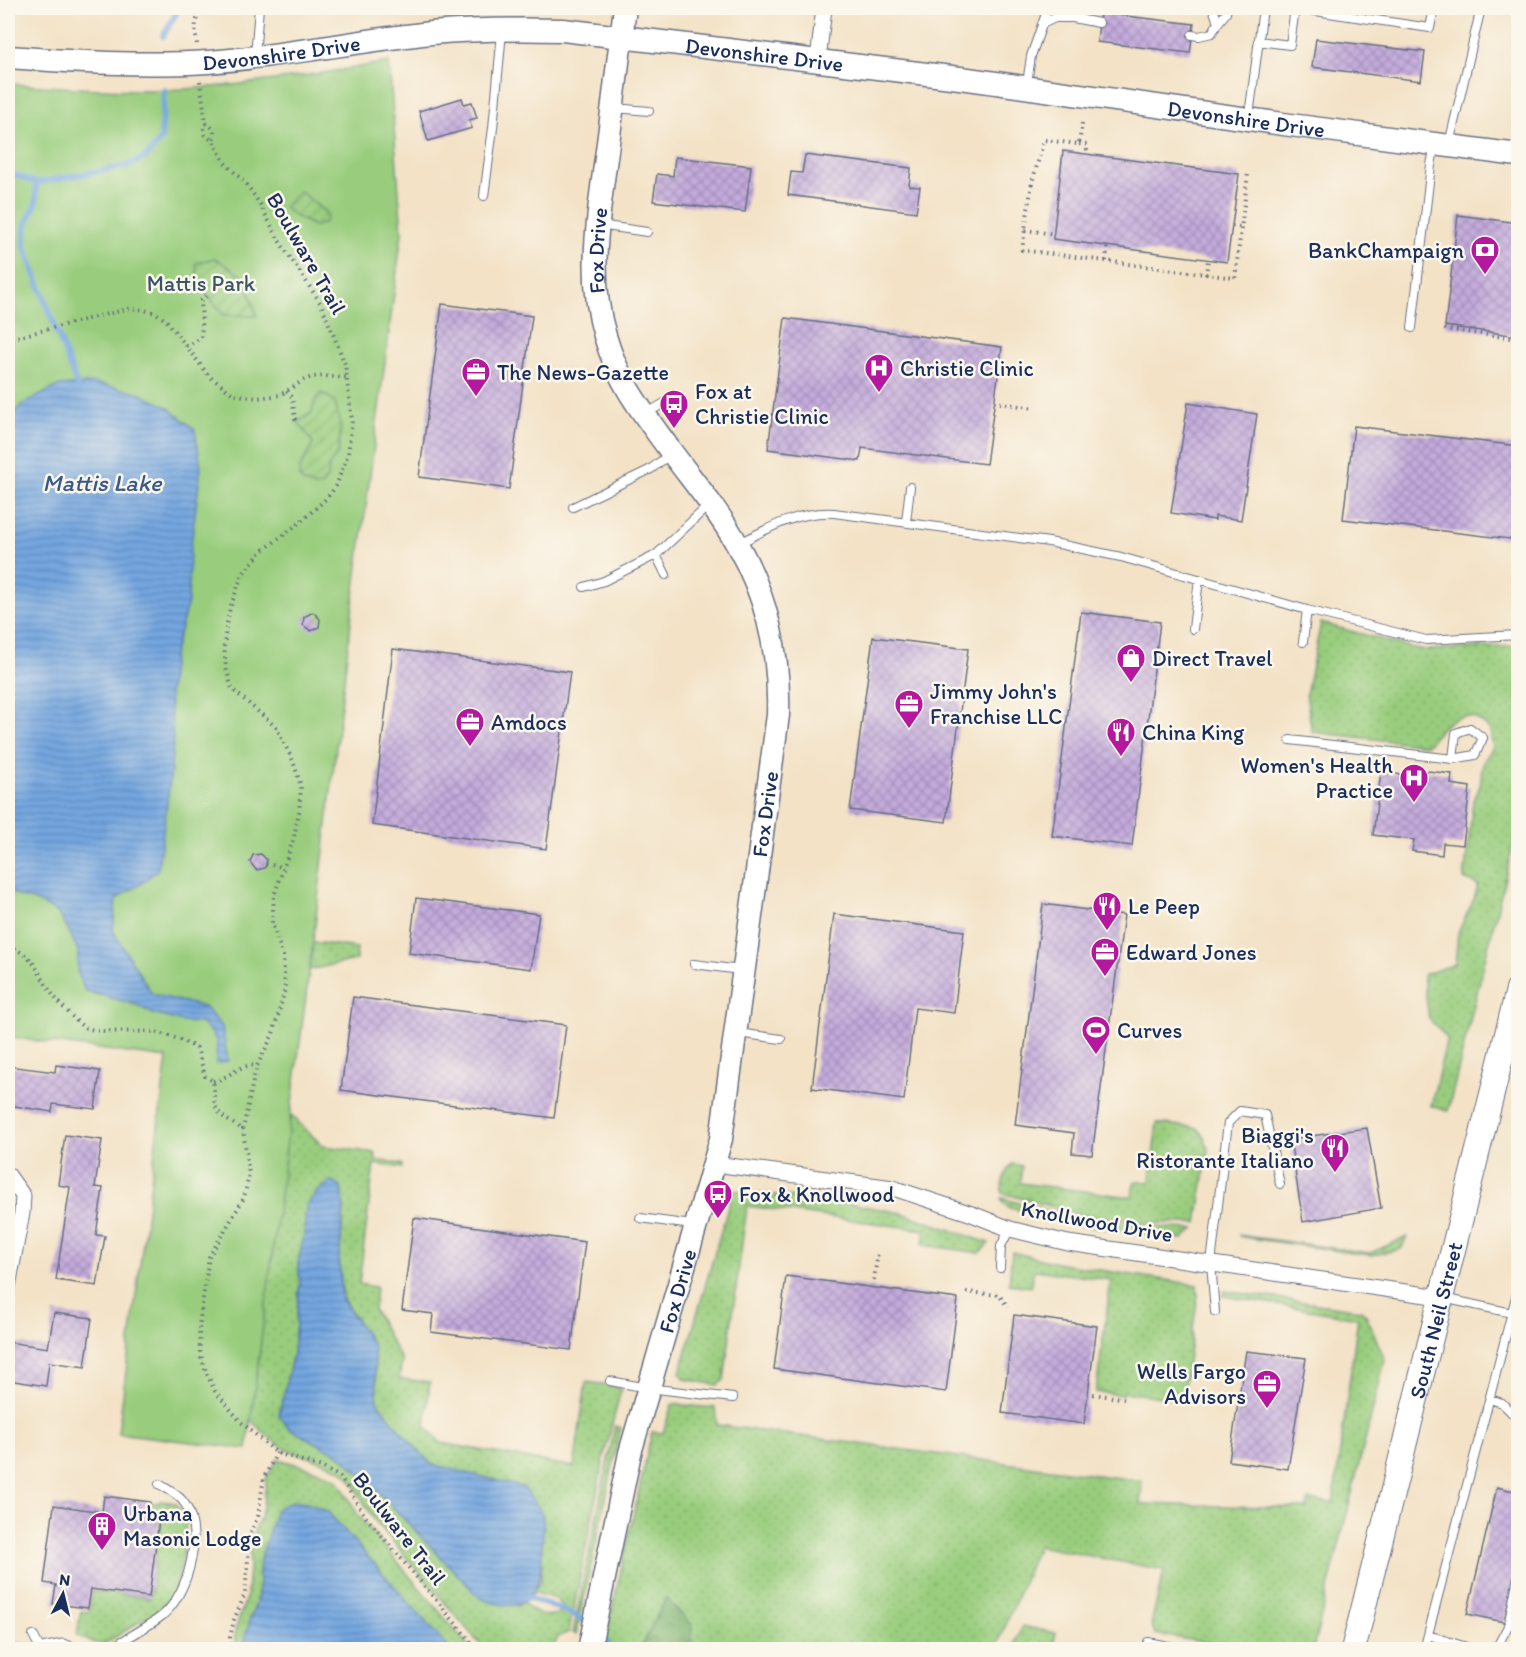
<svg xmlns="http://www.w3.org/2000/svg" width="1526" height="1657" viewBox="0 0 1526 1657" font-family="Itim,sans-serif">
<style>
.grass{fill:url(#grass-dots);stroke:#5a7e6e;stroke-width:1.5;fill-rule:evenodd}
.forest{fill:url(#forest-crowns);stroke:#4a7065;stroke-width:1.5}
.park{fill:#99cd7d;stroke:#5a7e6e;stroke-width:1.5}
.garden{fill:url(#garden-furrows);stroke:#5a7e6e;stroke-width:1.5}
.water{fill:url(#water-rules);stroke:#486a9e;stroke-width:1.5}
.lines{fill:none;stroke-linecap:round;stroke-linejoin:round}
.stream{stroke:#74a6df;stroke-width:6}
.building{fill:url(#building-cross-hatch)}
.lane-casing{stroke:#676e82;stroke-width:10}
.street-casing{stroke:#676e82;stroke-width:17}
.secondary-casing{stroke:#676e82;stroke-width:25}
.primary-casing{stroke:#676e82;stroke-width:26}
.path{stroke:#676e82;stroke-width:4;stroke-dasharray:1.5 4.5;stroke-linecap:butt}
.lane{stroke:#fff;stroke-width:8}
.street{stroke:#fff;stroke-width:15}
.secondary{stroke:#fff;stroke-width:22}
.primary{stroke:#fff;stroke-width:24}
.labels{text-anchor:middle;stroke-width:5;stroke-linejoin:round;paint-order:stroke}
.street-label{font-size:22px;fill:#1b2f5e;stroke:#fbf7ec}
.poi-label{font-size:22px;fill:#1b2f5e;stroke:#fbf7ec;text-anchor:start}
.park-label{font-size:22px;fill:#3a5666;stroke:#fbf7ec}
.water-label{font-size:24px;font-style:italic;fill:#3a598b;stroke:#fbf7ec}
</style>
<defs>
<pattern id="grass-dots" width="8" height="8" patternUnits="userSpaceOnUse" patternTransform="scale(1.5)"><rect width="8" height="8" fill="#99cd7d"/><path d="M2 2h.1M6 6h.1" fill="none" stroke="#83b06e" stroke-width="1.8" stroke-linecap="round"/></pattern>
<pattern id="forest-crowns" width="20" height="18" patternUnits="userSpaceOnUse" patternTransform="scale(1.5)"><rect width="20" height="18" fill="#7ab06c"/><path d="M2 6a3 3 0 1 1 6 0M12 15a3 3 0 1 1 6 0" fill="none" stroke="#63905c"/></pattern>
<pattern id="garden-furrows" width="10" height="10" patternUnits="userSpaceOnUse" patternTransform="scale(1.5)"><rect width="10" height="10" fill="#99cd7d"/><path d="M-1 1l2-2M0 10L10 0M9 11l2-2" fill="none" stroke="#83b06e"/></pattern>
<pattern id="water-rules" width="6" height="5" patternUnits="userSpaceOnUse" patternTransform="scale(1.5)"><rect width="6" height="5" fill="#74a6df"/><path d="M0 2.5h6" fill="none" stroke="#5e88b8"/></pattern>
<pattern id="building-cross-hatch" width="8" height="8" patternUnits="userSpaceOnUse" patternTransform="scale(1.5)"><rect width="8" height="8" fill="#c4abdc"/><path d="M0 0l8 8M0 8l8-8" fill="none" stroke="#9e8cb6"/></pattern>
</defs>
<rect width="100%" height="100%" fill="#fbf7ec"/>
<filter id="ink" filterUnits="userSpaceOnUse"><feTurbulence type="fractalNoise" baseFrequency=".0167" numOctaves="2"/><feDisplacementMap in="SourceGraphic" scale="12" xChannelSelector="R" yChannelSelector="G"/><feConvolveMatrix kernelMatrix="1 2 1 2 8 2 1 2 1" color-interpolation-filters="sRGB"/></filter>
<filter id="wash" filterUnits="userSpaceOnUse"><feTurbulence type="fractalNoise" baseFrequency=".008" numOctaves="4" result="noise"/><feDisplacementMap in="SourceGraphic" scale="24" xChannelSelector="R" yChannelSelector="G"/><feGaussianBlur stdDeviation="1.35" result="paint"/><feColorMatrix in="noise" values="0 0 0 0 0 0 0 0 0 0 0 0 0 0 0 0 0 1.4 0 .05"/><feComposite in="paint" operator="in"/></filter>
<g filter="url(#wash)">
<rect width="100%" height="100%" fill="#f3e2c6"/>
<path class="grass" d="M1321,623L1413,648L1427,650L1518,646V825L1448,1111L1431,1106L1447,1038L1429,1019L1423,975L1455,964L1458,933L1475,897L1478,885L1464,879L1473,801L1480,786L1483,762L1493,748L1490,730C1486,726 1480,720 1475,718C1454,710 1438,731 1427,745L1312,732L1306,694Z
M313,942L357,948L356,960L309,970Z
M291,1115L323,1146L376,1153L375,1160L402,1164V1168L374,1164L359,1284L376,1287L374,1310L402,1361L399,1379L430,1382L425,1426L441,1443L574,1467L586,1382L610,1385L621,1390L605,1452L569,1632L559,1636L552,1649H484L373,1518L351,1480L342,1470L324,1462L287,1450L272,1440L237,1408ZM341,1187L344,1209L339,1258L343,1299L373,1345L378,1403L406,1437L431,1464L463,1474L496,1480L542,1564L540,1582L533,1592L556,1599L562,1605L561,1612C546,1620 534,1613 523,1602L518,1606L480,1598L362,1475L340,1455L290,1429L279,1415L293,1354L300,1282L298,1263L304,1235Z
M1157,1123L1197,1128L1205,1138L1208,1150L1197,1223H1141L1079,1214L1002,1193C1001,1184 1005,1170 1012,1164L1022,1166L1020,1183L1132,1197L1134,1183L1136,1181L1150,1182Z
M733,1190L853,1204L902,1213L989,1243L980,1253L923,1245L925,1230L747,1206L724,1380L717,1385L685,1379L680,1373Z
M1001,1198C1068,1217 1124,1227 1194,1229L1183,1239L1078,1225L1010,1208L1003,1203Z
M1238,1235L1370,1253L1407,1237L1401,1249L1373,1255L1359,1254L1242,1237Z
M1012,1252L1061,1264L1197,1285L1198,1295L1182,1400L1124,1392L1123,1395L1096,1392L1111,1280L1034,1270L1031,1287L1009,1284Z
M1225,1291L1361,1310L1366,1315L1385,1360L1313,1649H1244L1155,1634L1151,1625L1164,1570L1038,1546L996,1649L603,1650L652,1432L663,1433L672,1404L715,1408L717,1425L1142,1481L1140,1504L1307,1508L1308,1500L1333,1503L1358,1318L1224,1296Z
M615,1426L621,1428L576,1634L573,1633Z
M278,1459L319,1471L338,1480L358,1515L471,1649H450L327,1511L260,1560L258,1596L247,1630L243,1649L235,1650V1630L247,1595L251,1540L262,1512L267,1476Z
M161,1501L176,1503L186,1523L182,1566L175,1590L159,1610L104,1644L93,1643L77,1635L81,1611L89,1612L92,1591L150,1598L161,1519L149,1516L150,1502L157,1503Z
M1022,1626L1056,1633L1052,1649H1015L1014,1646Z
M1101,1642L1142,1649H1097Z"/>
<path class="forest" d="M666,1598L693,1626L690,1649H640Z"/>
<path class="park" d="M389,62L402,233L353,604L313,942L247,1449L118,1433L167,1058L8,1037V84C59,87 111,91 163,90C239,87 314,75 389,62Z
M8,1642L69,1649H8Z"/>
<path class="garden" d="M300,191L326,213L327,218L324,223L314,226C302,219 294,218 284,207Z
M215,258L245,278L257,316L224,315L198,284L196,263Z
M321,393L334,400L341,425L338,453L329,465L328,476L321,486L315,487L303,482L299,477C300,460 308,458 313,443L298,422L312,413L314,402Z"/>
<path class="water" d="M93,383L136,392L168,407L195,430L201,467L190,553L188,602L173,656L169,693L173,742L170,781L158,869L141,884L116,899L113,931L152,994L204,1007L222,1026L228,1061L216,1064L217,1041L211,1032L201,1023L183,1022L153,1014L137,1005L85,991L77,971L78,951L68,929L57,912L36,901L18,896L8,889V559L11,536L8,529V424L12,416L21,405L58,386Z
M331,1181L341,1187L344,1209L339,1258L342,1299L373,1345L378,1403L406,1437L431,1464L523,1487C530,1495 537,1504 542,1514C545,1522 543,1537 542,1546C542,1591 530,1620 480,1598L362,1475L340,1455L290,1429L279,1415L293,1354L300,1282L298,1263L304,1235L306,1206L318,1191Z
M292,1501L307,1503L327,1511L450,1649H243L247,1630L258,1596L260,1560L276,1509Z"/>
<g class="lines">
<path class="stream" d="M163,36L179,8
M8,172L36,183L127,166L146,157L161,139L164,90
M36,183V204L25,226V247L77,385
M529,1598C548,1606 572,1610 588,1624
M598,1633L613,1650"/>
</g>
<g id="blocks">
<path class="building" d="M1100,13L1194,24L1190,53L1097,42Z
M1316,39L1425,52L1421,81L1312,67Z
M462,98L464,104L472,102L477,118L469,120L472,128L428,141L419,111Z
M1063,151L1239,174L1227,262L1053,239Z
M805,155L911,168L909,186L920,187L916,212L788,195L791,172L802,173Z
M675,157L751,166L745,212L653,201L657,174L673,176Z
M1458,215L1518,223V336L1445,326Z
M442,304L532,316L509,489L419,477Z
M785,318L1002,347L986,464L862,448L860,461L768,449Z
M1188,403L1257,414L1241,520L1215,516V520L1171,513Z
M1354,426L1518,446V540L1343,519Z
M313,612L320,619L319,627L311,631L303,625L304,617Z
M1081,612L1160,622L1132,846L1052,836Z
M873,637L968,649L946,822L850,810Z
M393,649L570,672L546,849L372,825Z
M1419,770L1452,774L1451,784L1470,787L1463,845L1443,843L1442,855L1412,851L1414,840L1373,835L1381,772L1418,777Z
M261,854L267,860L265,868L256,870L250,862L253,855Z
M416,898L539,914L531,969L409,953Z
M1043,904L1124,915L1092,1155L1072,1153L1074,1133L1015,1125Z
M834,914L964,931L954,1013L915,1008L904,1100L812,1088Z
M353,997L566,1025L554,1118L341,1090Z
M56,1065L100,1071L95,1109L53,1104L52,1112L8,1105V1066L55,1072Z
M1367,1128L1381,1208L1303,1222L1290,1139Z
M65,1135L102,1140L95,1187L103,1188L96,1235L105,1236L97,1286L56,1280L70,1187L58,1185Z
M414,1218L585,1242L571,1350L431,1332L433,1314L402,1310Z
M786,1276L958,1299L946,1392L774,1369Z
M54,1313L92,1318L85,1367L49,1362L46,1386L8,1380V1342L48,1348Z
M1014,1315L1097,1326L1084,1424L1002,1413Z
M1246,1351L1306,1358L1288,1469L1229,1461Z
M1497,1487L1518,1492V1559L1504,1622L1467,1614Z
M104,1496L150,1502L148,1518L159,1520L149,1597L91,1589L88,1608L53,1604L56,1585L44,1583L54,1505L102,1512Z"/>
</g>
</g>
<g filter="url(#ink)">
<use href="#blocks" fill-opacity="0" stroke="#676e82" stroke-width="1.5"/>
<g class="lines">
<g class="lane-casing">
<path id="lane" d="M1078,8L1079,19
M1218,23L1226,13L1227,8
M1042,24L1055,18H1073L1099,23
M1192,35L1199,36L1212,33L1218,23L1213,8
M1258,41L1290,45L1295,8L1430,28L1434,8
M255,56L259,8
M1027,84L1031,56L1048,8
M614,108L649,111
M1249,116L1263,8
M1449,144L1481,8
M484,196L493,128L502,32
M599,225L647,232
M1412,328L1431,165L1435,145
M645,414L677,396
M573,507L651,469L670,454
M906,522L910,487
M740,543C770,527 799,511 834,513L1049,542L1121,557L1307,610L1426,640L1518,635
M656,555L666,575
M584,587L604,581L656,555L709,505
M1193,629L1199,579
M1303,642L1307,610
M1290,740L1453,759L1475,755L1483,738L1470,728L1456,733L1453,759
M694,964L740,970
M738,1033L781,1039
M640,1218L692,1225
M1000,1268L1001,1246L1010,1229
M1443,1298L1512,1313
M1215,1312L1211,1263L1228,1123L1240,1111L1265,1115L1280,1184
M610,1381L648,1388L733,1398
M1490,1399L1502,1403L1516,1417V1453L1518,1456
M33,1635L41,1650
M1428,1635L1476,1650
M1148,1642L1187,1650
M108,1650C126,1638 147,1628 163,1615C189,1593 206,1528 182,1500C176,1493 167,1489 159,1484
M1424,1650L1518,1289
M1485,1650L1498,1645L1508,1626L1518,1577"/>
</g>
<g class="street-casing">
<path id="street" d="M818,60L824,8
M715,1164L893,1188L972,1214L1010,1229L1068,1243L1440,1297
M8,1175L23,1196L22,1213L8,1286
M46,1650L62,1647L72,1650"/>
</g>
<g class="secondary-casing">
<g id="secondary">
<path id="s1" d="M8,57C74,62 142,66 208,62C283,56 356,41 431,33C475,29 519,29 563,30L968,79L1283,124L1518,155"/>
<path id="s2" d="M589,1650L630,1453L721,1139L778,715C780,656 767,597 738,546C718,510 691,479 667,446C640,409 618,381 605,336C586,273 600,206 608,143C614,98 619,52 625,8"/>
</g>
</g>
<g class="primary-casing">
<g id="primary">
<path id="s3" d="M1353,1650L1518,990"/>
</g>
</g>
<path class="path" d="M197,44C195,29 193,17 206,8
M200,81L206,123L204,129L205,135L213,141L225,163L247,185L260,204L278,239L321,304L345,364L352,421L348,454L336,486L327,498L299,523L260,553L242,575L230,608L226,628L224,647L226,668L232,689L276,727L293,761L301,786L299,812L294,837L274,896L272,923L283,956L285,989L273,1034L257,1066L253,1081L243,1129L249,1175L244,1198L209,1257L199,1326L200,1353L206,1372L215,1391L241,1422L270,1447L277,1453L322,1467L340,1477L366,1517L478,1650
M206,123C214,128 216,132 213,141
M1082,123L1079,144L1044,140L1032,183L1022,250L1235,278L1248,173
M1079,144L1087,145V154
M1232,226L1241,227
M1025,230L1054,234
M1106,261L1107,247
M1206,275L1208,260
M1444,329L1518,339
M8,344L17,337L131,308L144,310L156,313L167,321L209,376L233,394L257,398L280,395L304,380L312,377L324,376L348,378
M186,346L201,338L202,325L201,301L207,295
M287,391L292,397L295,419L298,422
M994,402L1034,408
M266,864L284,867
M8,947C36,954 37,974 53,995C58,1002 75,1020 81,1025C93,1035 138,1030 154,1032C170,1035 183,1041 197,1048L205,1076L213,1081C215,1089 213,1097 215,1104C217,1116 234,1124 243,1129
M213,1081C231,1078 238,1063 257,1066
M874,1280L878,1251
M966,1292L999,1295L1008,1307
M1093,1394L1126,1399
M231,1650L230,1638L234,1620L245,1594L250,1535L258,1516L264,1477L277,1453"/>
<use href="#lane" class="lane"/>
<use href="#street" class="street"/>
<use href="#secondary" class="secondary"/>
<use href="#primary" class="primary"/>
</g>
</g>
<defs>
<g id="bank-pin" transform="scale(1.5)"><path d="M0 17L-7.5 6A9.5 9.5 0 1 1 7.5 6Z" fill="#b5179e" stroke="#fbf7ec"/><path d="M-6-4H6V4H-6ZM0-2.3a2.3 2.3 0 1 0 0 4.6a2.3 2.3 0 1 0 0-4.6Z" fill="#fff"/></g>
<g id="hospital-pin" transform="scale(1.5)"><path d="M0 17L-7.5 6A9.5 9.5 0 1 1 7.5 6Z" fill="#b5179e" stroke="#fbf7ec"/><path d="M-5-5h3v3.5h4V-5h3V5h-3V1.5h-4V5h-3Z" fill="#fff"/></g>
<g id="office-pin" transform="scale(1.5)"><path d="M0 17L-7.5 6A9.5 9.5 0 1 1 7.5 6Z" fill="#b5179e" stroke="#fbf7ec"/><path d="M-6-3h4V-5.5h4V-3h4V5H-6ZM-1-4.5V-3h2v-1.5ZM-6 0V1H6V0Z" fill="#fff"/></g>
<g id="bus-pin" transform="scale(1.5)"><path d="M0 17L-7.5 6A9.5 9.5 0 1 1 7.5 6Z" fill="#b5179e" stroke="#fbf7ec"/><path d="M-5-6H5V4H4V6H2V4H-2V6H-4V4H-5ZM-3.5-4V0h7V-4ZM-3.5 1.2v1.5H-2V1.2ZM2 1.2v1.5H3.5V1.2Z" fill="#fff"/></g>
<g id="shop-pin" transform="scale(1.5)"><path d="M0 17L-7.5 6A9.5 9.5 0 1 1 7.5 6Z" fill="#b5179e" stroke="#fbf7ec"/><path d="M-5-2.5h2.3a2.7 3.5 0 0 1 5.4 0H5L5.5 6h-11ZM-1.5-2.5h3a1.5 2.3 0 0 0-3 0Z" fill="#fff"/></g>
<g id="restaurant-pin" transform="scale(1.5)"><path d="M0 17L-7.5 6A9.5 9.5 0 1 1 7.5 6Z" fill="#b5179e" stroke="#fbf7ec"/><path d="M-5-6h1v4h1v-4h1v4h1v-4h1v5L-1.5 .5V6h-2V.5L-5-1ZM5-6V6H3V1.5H1.5Q1.5-4 5-6Z" fill="#fff"/></g>
<g id="stadium-pin" transform="scale(1.5)"><path d="M0 17L-7.5 6A9.5 9.5 0 1 1 7.5 6Z" fill="#b5179e" stroke="#fbf7ec"/><path d="M0-5a6.5 5 0 1 0 0 10a6.5 5 0 1 0 0-10ZM-3.5-1.8h7v3.6h-7Z" fill="#fff"/></g>
<g id="building-pin" transform="scale(1.5)"><path d="M0 17L-7.5 6A9.5 9.5 0 1 1 7.5 6Z" fill="#b5179e" stroke="#fbf7ec"/><path d="M-4-6H4V6H1V3H-1V6H-4ZM-2.5-4.3h1.7v1.8h-1.7ZM.8-4.3h1.7v1.8H.8ZM-2.5-1h1.7V.8h-1.7ZM.8-1h1.7V.8H.8Z" fill="#fff"/></g>
</defs>
<g fill-rule="evenodd">
<use href="#bank-pin" x="1485" y="250"/>
<use href="#hospital-pin" x="879" y="368"/>
<use href="#office-pin" x="476" y="372"/>
<use href="#bus-pin" x="674" y="404"/>
<use href="#shop-pin" x="1131" y="658"/>
<use href="#office-pin" x="909" y="704"/>
<use href="#office-pin" x="470" y="722"/>
<use href="#restaurant-pin" x="1121" y="732"/>
<use href="#hospital-pin" x="1414" y="778"/>
<use href="#restaurant-pin" x="1107" y="906"/>
<use href="#office-pin" x="1105" y="952"/>
<use href="#stadium-pin" x="1096" y="1030"/>
<use href="#restaurant-pin" x="1335" y="1148"/>
<use href="#bus-pin" x="718" y="1194"/>
<use href="#office-pin" x="1267" y="1384"/>
<use href="#building-pin" x="102" y="1526"/>
</g>
<g class="labels">
<g class="street-label">
<text dy="8" stroke="none"><textPath href="#s1" startOffset="274">Devonshire Drive</textPath></text>
<text dy="8" stroke="none"><textPath href="#s1" startOffset="760">Devonshire Drive</textPath></text>
<text dy="8" stroke="none"><textPath href="#s1" startOffset="1246">Devonshire Drive</textPath></text>
<text dy="8" stroke="none"><textPath href="#s2" startOffset="1468">Fox Drive</textPath></text>
<text transform="translate(307 253) rotate(60)" y="8">Boulware Trail</text>
<text dy="8" stroke="none"><textPath href="#s2" startOffset="856">Fox Drive</textPath></text>
<text transform="translate(1097 1221) rotate(10)" y="8">Knollwood Drive</text>
<text dy="8" stroke="none"><textPath href="#s2" startOffset="370">Fox Drive</textPath></text>
<text dy="8" stroke="none"><textPath href="#s3" startOffset="340">South Neil Street</textPath></text>
<text transform="translate(400 1528) rotate(52)" y="8">Boulware Trail</text>
</g>
<g class="poi-label">
<text x="1464" y="258" text-anchor="end">BankChampaign</text>
<text x="900" y="376">Christie Clinic</text>
<text x="497" y="380">The News-Gazette</text>
<text x="695" y="399">Fox at<tspan x="695" dy="25">Christie Clinic</tspan></text>
<text x="1152" y="666">Direct Travel</text>
<text x="930" y="699">Jimmy John's<tspan x="930" dy="25">Franchise LLC</tspan></text>
<text x="491" y="730">Amdocs</text>
<text x="1142" y="740">China King</text>
<text x="1393" y="773" text-anchor="end">Women's Health<tspan x="1393" dy="25">Practice</tspan></text>
<text x="1128" y="914">Le Peep</text>
<text x="1126" y="960">Edward Jones</text>
<text x="1117" y="1038">Curves</text>
<text x="1314" y="1143" text-anchor="end">Biaggi's<tspan x="1314" dy="25">Ristorante Italiano</tspan></text>
<text x="739" y="1202">Fox &amp; Knollwood</text>
<text x="1246" y="1379" text-anchor="end">Wells Fargo<tspan x="1246" dy="25">Advisors</tspan></text>
<text x="123" y="1521">Urbana<tspan x="123" dy="25">Masonic Lodge</tspan></text>
</g>
<g class="park-label">
<text x="201" y="291">Mattis Park</text>
</g>
<g class="water-label">
<text x="102" y="491">Mattis Lake</text>
</g>
</g>
<rect width="1526" height="1657" fill="none" stroke="#fbf7ec" stroke-width="30"/>
<g transform="translate(63 1594) rotate(7)" stroke="#fbf7ec" stroke-width="4.5" paint-order="stroke">
<path d="M0-4.5L10 22L0 15L-10 22Z" fill="#1b2f5e"/>
<text y="-9" font-size="16" font-weight="bold" text-anchor="middle" fill="#1b2f5e">N</text>
</g>
</svg>
